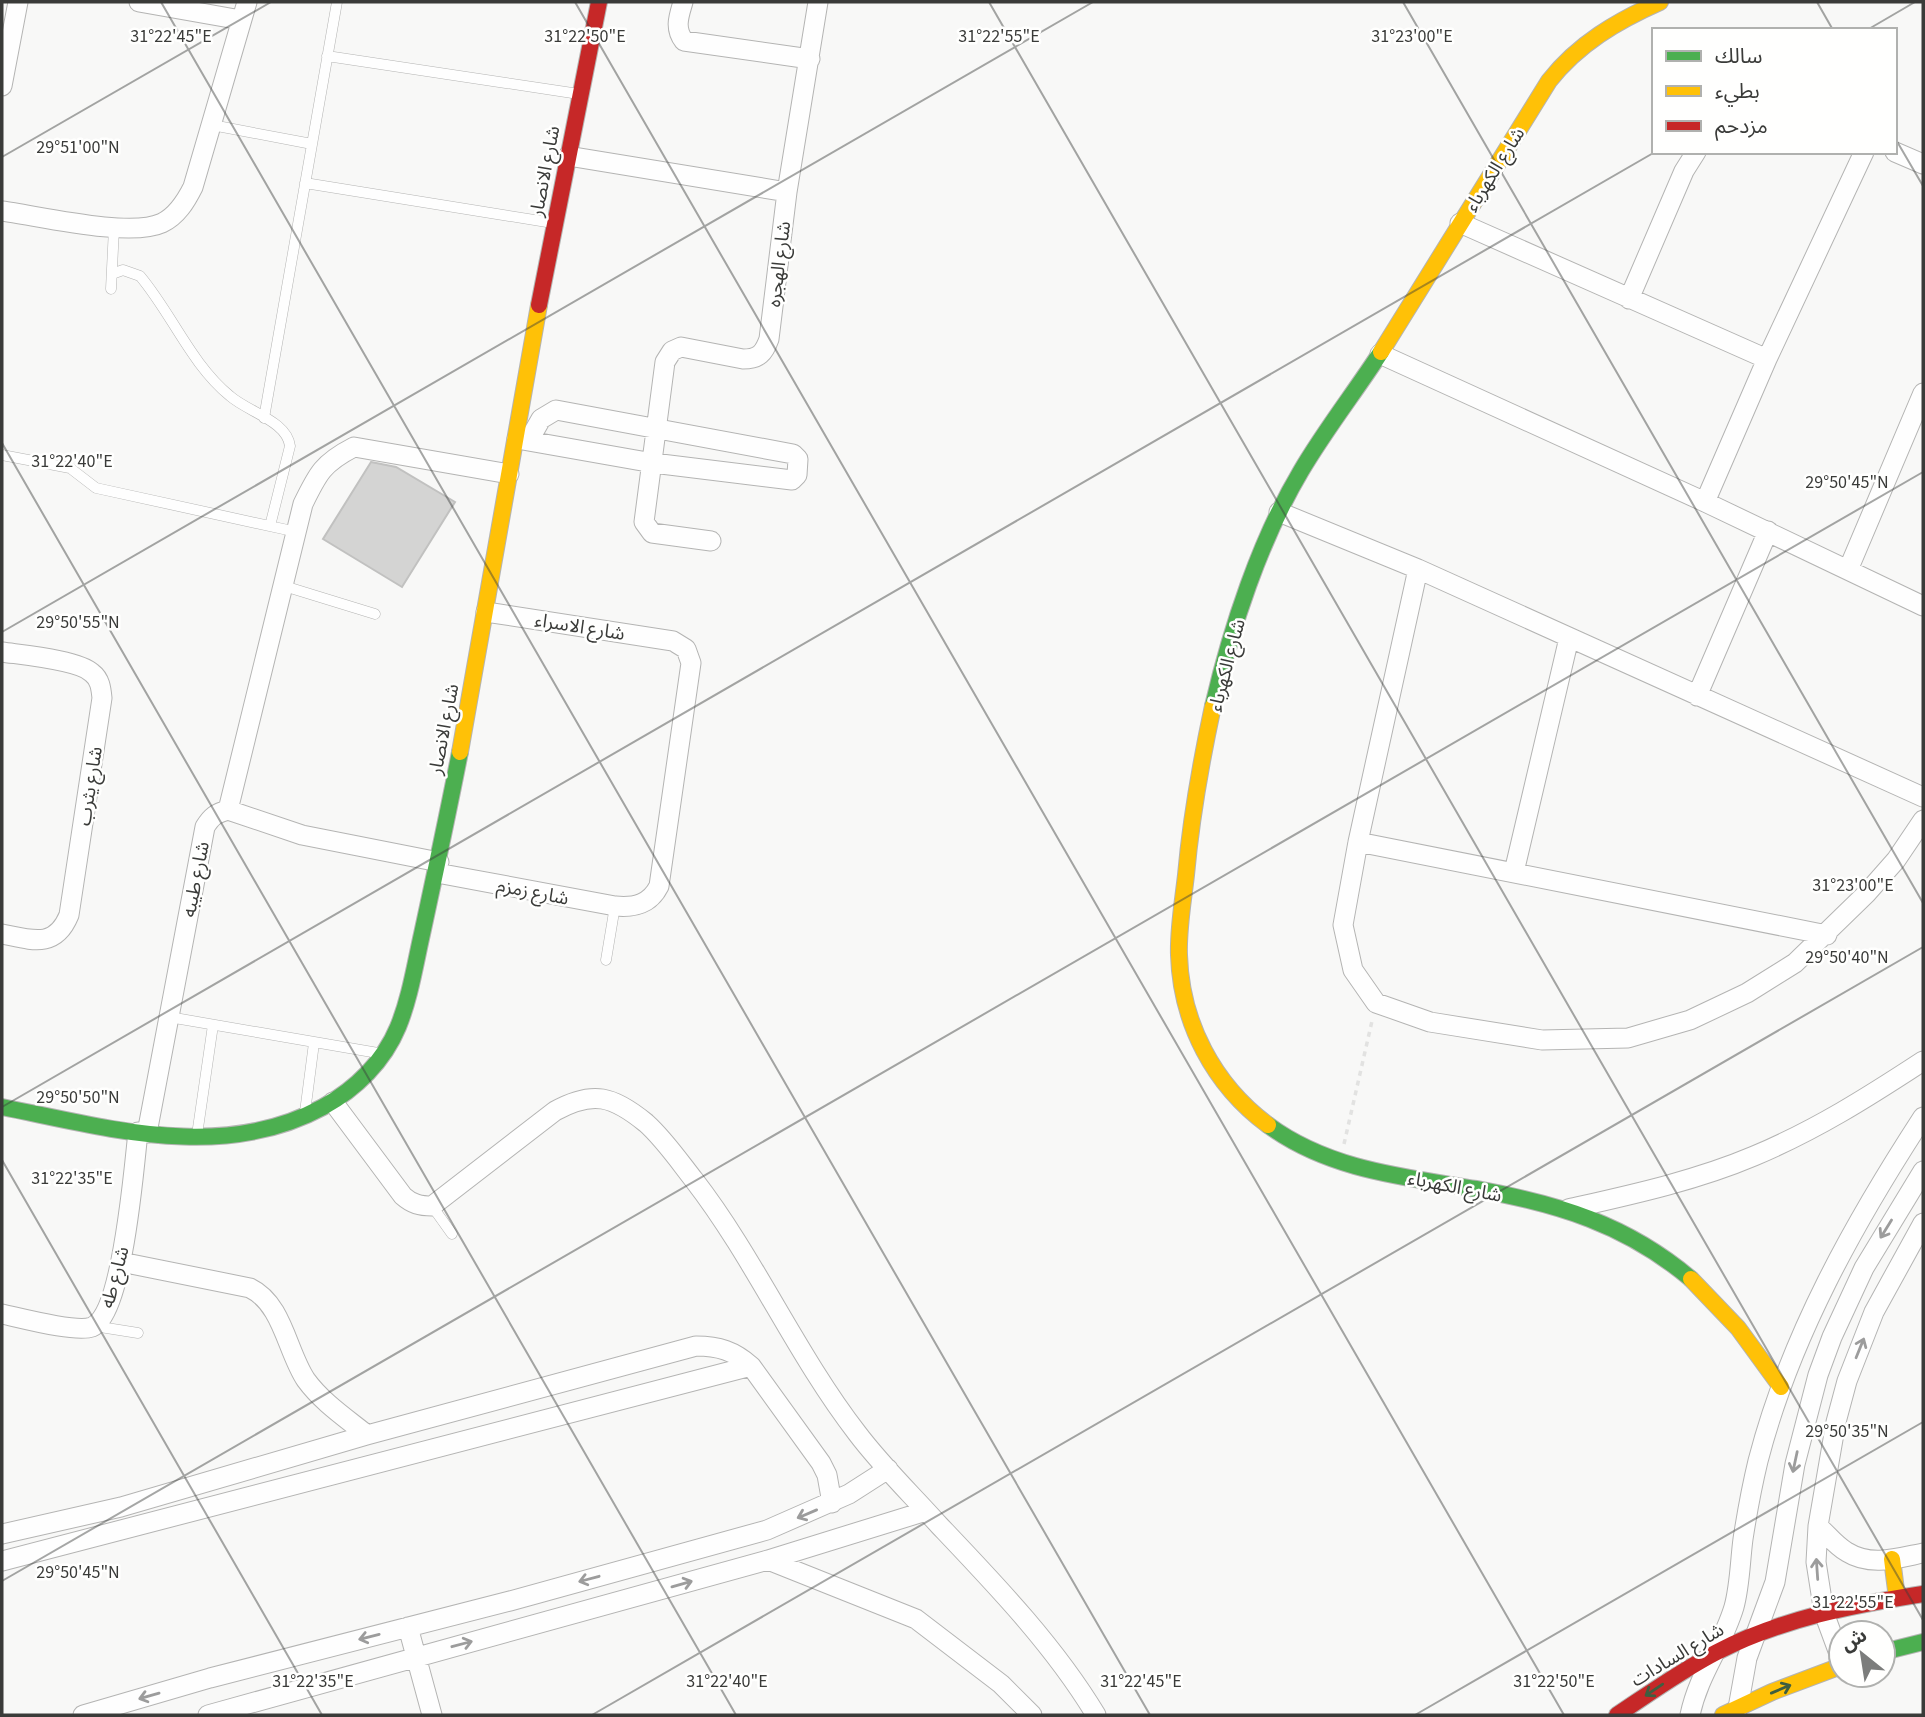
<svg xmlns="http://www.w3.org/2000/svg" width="1925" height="1717" viewBox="0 0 1925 1717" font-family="'Source Sans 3','Noto Sans Arabic',sans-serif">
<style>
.building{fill:#d4d4d3;stroke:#c1c1c0;stroke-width:2}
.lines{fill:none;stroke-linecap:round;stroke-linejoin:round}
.lane-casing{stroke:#b4b4b3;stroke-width:11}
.street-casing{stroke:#b4b4b3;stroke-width:21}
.fast-casing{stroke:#b4b4b3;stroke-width:18}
.slow-casing{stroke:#b4b4b3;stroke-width:18}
.jam-casing{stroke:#b4b4b3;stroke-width:18}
.path{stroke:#e2e2e1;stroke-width:3.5;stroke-dasharray:5 5;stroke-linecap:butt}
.lane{stroke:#fefefe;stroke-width:10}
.street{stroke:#fefefe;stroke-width:19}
.fast{stroke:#4caf50;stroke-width:16}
.slow{stroke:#ffc107;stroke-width:16}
.jam{stroke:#c62828;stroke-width:16}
.oneway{stroke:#9c9c9c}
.oneway2{stroke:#3f5e40}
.ticks{fill:none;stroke:#3a3b39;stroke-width:2;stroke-opacity:0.45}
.labels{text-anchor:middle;stroke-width:5;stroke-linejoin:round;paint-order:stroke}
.street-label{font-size:19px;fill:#3a3b39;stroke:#fffffe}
.ticks-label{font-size:18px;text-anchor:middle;fill:#3a3b39;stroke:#fffffe;stroke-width:5;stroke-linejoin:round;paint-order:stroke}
</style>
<rect width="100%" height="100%" fill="#f8f8f7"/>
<path class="building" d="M371,462L396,467L455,502L402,587L323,539Z"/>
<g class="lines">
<g class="lane-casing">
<path id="lane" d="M327,56L579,94
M212,125L312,144
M305,183L553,223
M112,274L123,270L140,276C172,314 191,364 230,396C248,412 287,421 290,446L270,526
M111,289L114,228
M264,418L337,2
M2,455L70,468L96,488L297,532
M284,586L375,614
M606,960L615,906
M169,1017L378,1053
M305,1112L314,1043
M197,1135L213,1025
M432,1206L452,1234
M94,1326L138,1333"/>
</g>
<g class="street-casing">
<path id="street" d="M139,2L241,20
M683,2C679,16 674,28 684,41L810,59
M2,86L18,2
M1895,152L1923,164
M568,156L787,192
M2,211C39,216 130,238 162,223C177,216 186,201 193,187L247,2
M1460,223L1767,359
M1629,299L1684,171L1696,152
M1380,354L1705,502L1923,606
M517,439L653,463L792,480L797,475L798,459L793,454L556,410L541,419L529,440
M1705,502L1767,359L1864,152
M1279,512L1418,569L1923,797
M711,541L652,533L644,522L665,362L672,351L681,347L743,359C759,359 764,353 769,339L787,192L818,2
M1418,569L1358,842L1343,925L1353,970L1376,1003L1430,1022L1542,1040L1628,1038L1690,1020L1747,993L1795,963L1866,894L1896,860L1923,820
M1848,570L1923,393
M2,652C22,655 79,660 92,673C100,679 101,688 102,698L69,915C55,949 32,940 2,934
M1697,696L1768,531
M228,810L303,504C318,473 323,463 354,447L509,474
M1358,842L1827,935
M1514,872L1569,638
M437,873L615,906C635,908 650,904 659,886L691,663L686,649L673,641L486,612
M333,1102L403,1196C412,1204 420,1206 432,1206L555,1111C593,1090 613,1096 646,1123C664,1139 679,1161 694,1180C755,1259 796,1354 857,1433C881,1465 911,1494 938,1524C994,1583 1054,1645 1096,1715
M147,1133L205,827C211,817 216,813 228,810L302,835L439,862
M1568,1209C1630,1195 1695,1181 1754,1156C1816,1130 1868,1097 1923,1061
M121,1262L250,1288C283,1304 287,1352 306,1380C322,1402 346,1418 367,1435
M2,1314C21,1318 76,1333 92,1327C123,1313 134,1167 138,1132
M1818,1526C1827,1534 1836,1546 1847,1552C1871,1567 1898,1558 1923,1553
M2,1534L121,1507L367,1435L696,1346C719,1346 734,1351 751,1366L821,1463L827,1475L832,1503
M768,1560L916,1619L1001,1684L1032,1715
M2,1561L751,1366
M408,1627L432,1715
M1841,1659L1824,1613L1816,1562L1818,1526L1836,1422L1847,1381L1874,1312L1923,1223
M1738,1708L1747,1658L1775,1582L1795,1464L1818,1375L1832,1337L1864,1268L1923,1171
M83,1715L210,1678L510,1601L767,1530L849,1494L888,1469
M208,1715L768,1560L926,1511
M1690,1715C1699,1673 1722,1647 1734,1607C1740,1585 1740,1562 1743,1539C1747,1513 1752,1486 1758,1461C1790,1337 1854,1223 1923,1117"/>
</g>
<g class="fast-casing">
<path id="fast" d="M1213,706C1231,628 1260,540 1301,471C1325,430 1355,392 1381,352
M2,1107C108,1128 222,1162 323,1107C356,1089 384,1061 398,1027C410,998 415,965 422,934C435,874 448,813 460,752
M1268,1125C1329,1170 1404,1177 1476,1189C1558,1204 1626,1224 1691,1279
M1883,1652L1923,1642"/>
</g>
<g class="slow-casing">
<path id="slow" d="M1381,352L1549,81C1578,44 1617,21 1660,2
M1213,706C1201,762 1191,818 1186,875C1183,902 1178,929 1179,955C1181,1023 1214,1085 1268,1125
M460,752L539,305
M1691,1279L1738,1328L1781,1387
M1892,1559L1897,1598
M1723,1715L1772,1692L1841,1666"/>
</g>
<g class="jam-casing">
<path id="jam" d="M539,305L599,2
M1617,1715C1650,1693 1682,1670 1717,1652C1781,1619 1852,1605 1923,1594"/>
</g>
<path class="path" d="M1344,1144L1372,1021"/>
<use href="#lane" class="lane"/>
<use href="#street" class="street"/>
<use href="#fast" class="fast"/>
<use href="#slow" class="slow"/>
<use href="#jam" class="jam"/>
</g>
<defs><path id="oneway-shaft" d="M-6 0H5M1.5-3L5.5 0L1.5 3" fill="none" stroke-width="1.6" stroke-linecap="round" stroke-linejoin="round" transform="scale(1.75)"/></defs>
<g class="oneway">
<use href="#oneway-shaft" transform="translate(1886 1229) rotate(122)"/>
<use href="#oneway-shaft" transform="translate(1860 1348) rotate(-68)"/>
<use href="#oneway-shaft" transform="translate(1795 1462) rotate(102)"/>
<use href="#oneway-shaft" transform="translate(807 1514) rotate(157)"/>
<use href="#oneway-shaft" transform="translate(1817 1569) rotate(-94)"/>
<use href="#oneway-shaft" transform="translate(589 1579) rotate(165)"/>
<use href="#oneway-shaft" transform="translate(682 1584) rotate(-16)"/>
<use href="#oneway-shaft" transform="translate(369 1637) rotate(166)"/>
<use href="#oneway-shaft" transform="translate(462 1644) rotate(-15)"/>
<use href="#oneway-shaft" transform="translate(149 1696) rotate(164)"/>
</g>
<g class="oneway2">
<use href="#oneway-shaft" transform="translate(1781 1689) rotate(-23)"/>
<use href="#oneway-shaft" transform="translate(1654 1690) rotate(146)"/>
</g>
<path class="ticks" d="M161,2L1150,1715M575,2L1564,1715M989,2L1923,1620M1403,2L1923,903M1817,2L1833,30M1867,30L1915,2M1895,138L1923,186M2,157L271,2M2,443L736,1715M2,632L1093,2M2,1107L1655,152M2,1160L322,1715M2,1581L1923,472M592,1715L1923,947M1415,1715L1923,1422"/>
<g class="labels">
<g class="street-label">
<text transform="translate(1494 169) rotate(-58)" y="7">شارع الكهرباء</text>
<text transform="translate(544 171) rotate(-79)" y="7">شارع الانصار</text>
<text transform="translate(778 264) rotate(-83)" y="7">شارع الهجره</text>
<text transform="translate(580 626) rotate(9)" y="7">شارع الاسراء</text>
<text transform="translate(1226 665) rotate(-75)" y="7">شارع الكهرباء</text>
<text transform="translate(443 729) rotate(-79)" y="7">شارع الانصار</text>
<text transform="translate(89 786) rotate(-81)" y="7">شارع يثرب</text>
<text transform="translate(195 879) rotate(-79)" y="7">شارع طيبه</text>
<text transform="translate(533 891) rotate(11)" y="7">شارع زمزم</text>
<text transform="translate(1455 1186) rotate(11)" y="7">شارع الكهرباء</text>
<text transform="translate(114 1277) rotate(-75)" y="7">شارع طه</text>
<text transform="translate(1677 1654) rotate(-31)" y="7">شارع السادات</text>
</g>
</g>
<g class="ticks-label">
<text x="171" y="42">31°22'45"E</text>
<text x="585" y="42">31°22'50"E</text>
<text x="999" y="42">31°22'55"E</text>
<text x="1412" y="42">31°23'00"E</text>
<text x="78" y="153">29°51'00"N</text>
<text x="72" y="467">31°22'40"E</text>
<text x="1847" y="488">29°50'45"N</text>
<text x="78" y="628">29°50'55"N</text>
<text x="1853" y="891">31°23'00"E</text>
<text x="1847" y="963">29°50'40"N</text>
<text x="78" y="1103">29°50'50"N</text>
<text x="72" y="1184">31°22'35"E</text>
<text x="1847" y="1437">29°50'35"N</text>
<text x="78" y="1578">29°50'45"N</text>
<text x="1853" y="1608">31°22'55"E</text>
<text x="313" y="1687">31°22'35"E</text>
<text x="727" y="1687">31°22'40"E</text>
<text x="1141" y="1687">31°22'45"E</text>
<text x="1554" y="1687">31°22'50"E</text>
</g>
<rect width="1925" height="1717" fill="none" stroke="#3a3b39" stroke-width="7"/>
<rect x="1652" y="28" width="245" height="126" fill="#fffffe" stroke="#b0b1af" stroke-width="2"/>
<rect x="1666" y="51" width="35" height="10" fill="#4caf50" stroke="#b0b1af" stroke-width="2"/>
<text x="1715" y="63" font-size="21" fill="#3a3b39">سالك</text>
<rect x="1666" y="86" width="35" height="10" fill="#ffc107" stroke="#b0b1af" stroke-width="2"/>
<text x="1715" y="98" font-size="21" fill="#3a3b39">بطيء</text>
<rect x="1666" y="121" width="35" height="10" fill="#c62828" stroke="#b0b1af" stroke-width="2"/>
<text x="1715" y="133" font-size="21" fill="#3a3b39">مزدحم</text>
<g transform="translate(1862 1654) rotate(330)"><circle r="33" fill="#fffffe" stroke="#b0b1af" stroke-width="2"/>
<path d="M0-5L12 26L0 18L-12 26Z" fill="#7c7d7c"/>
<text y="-10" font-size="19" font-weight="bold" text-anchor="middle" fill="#3a3b39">ش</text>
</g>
</svg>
